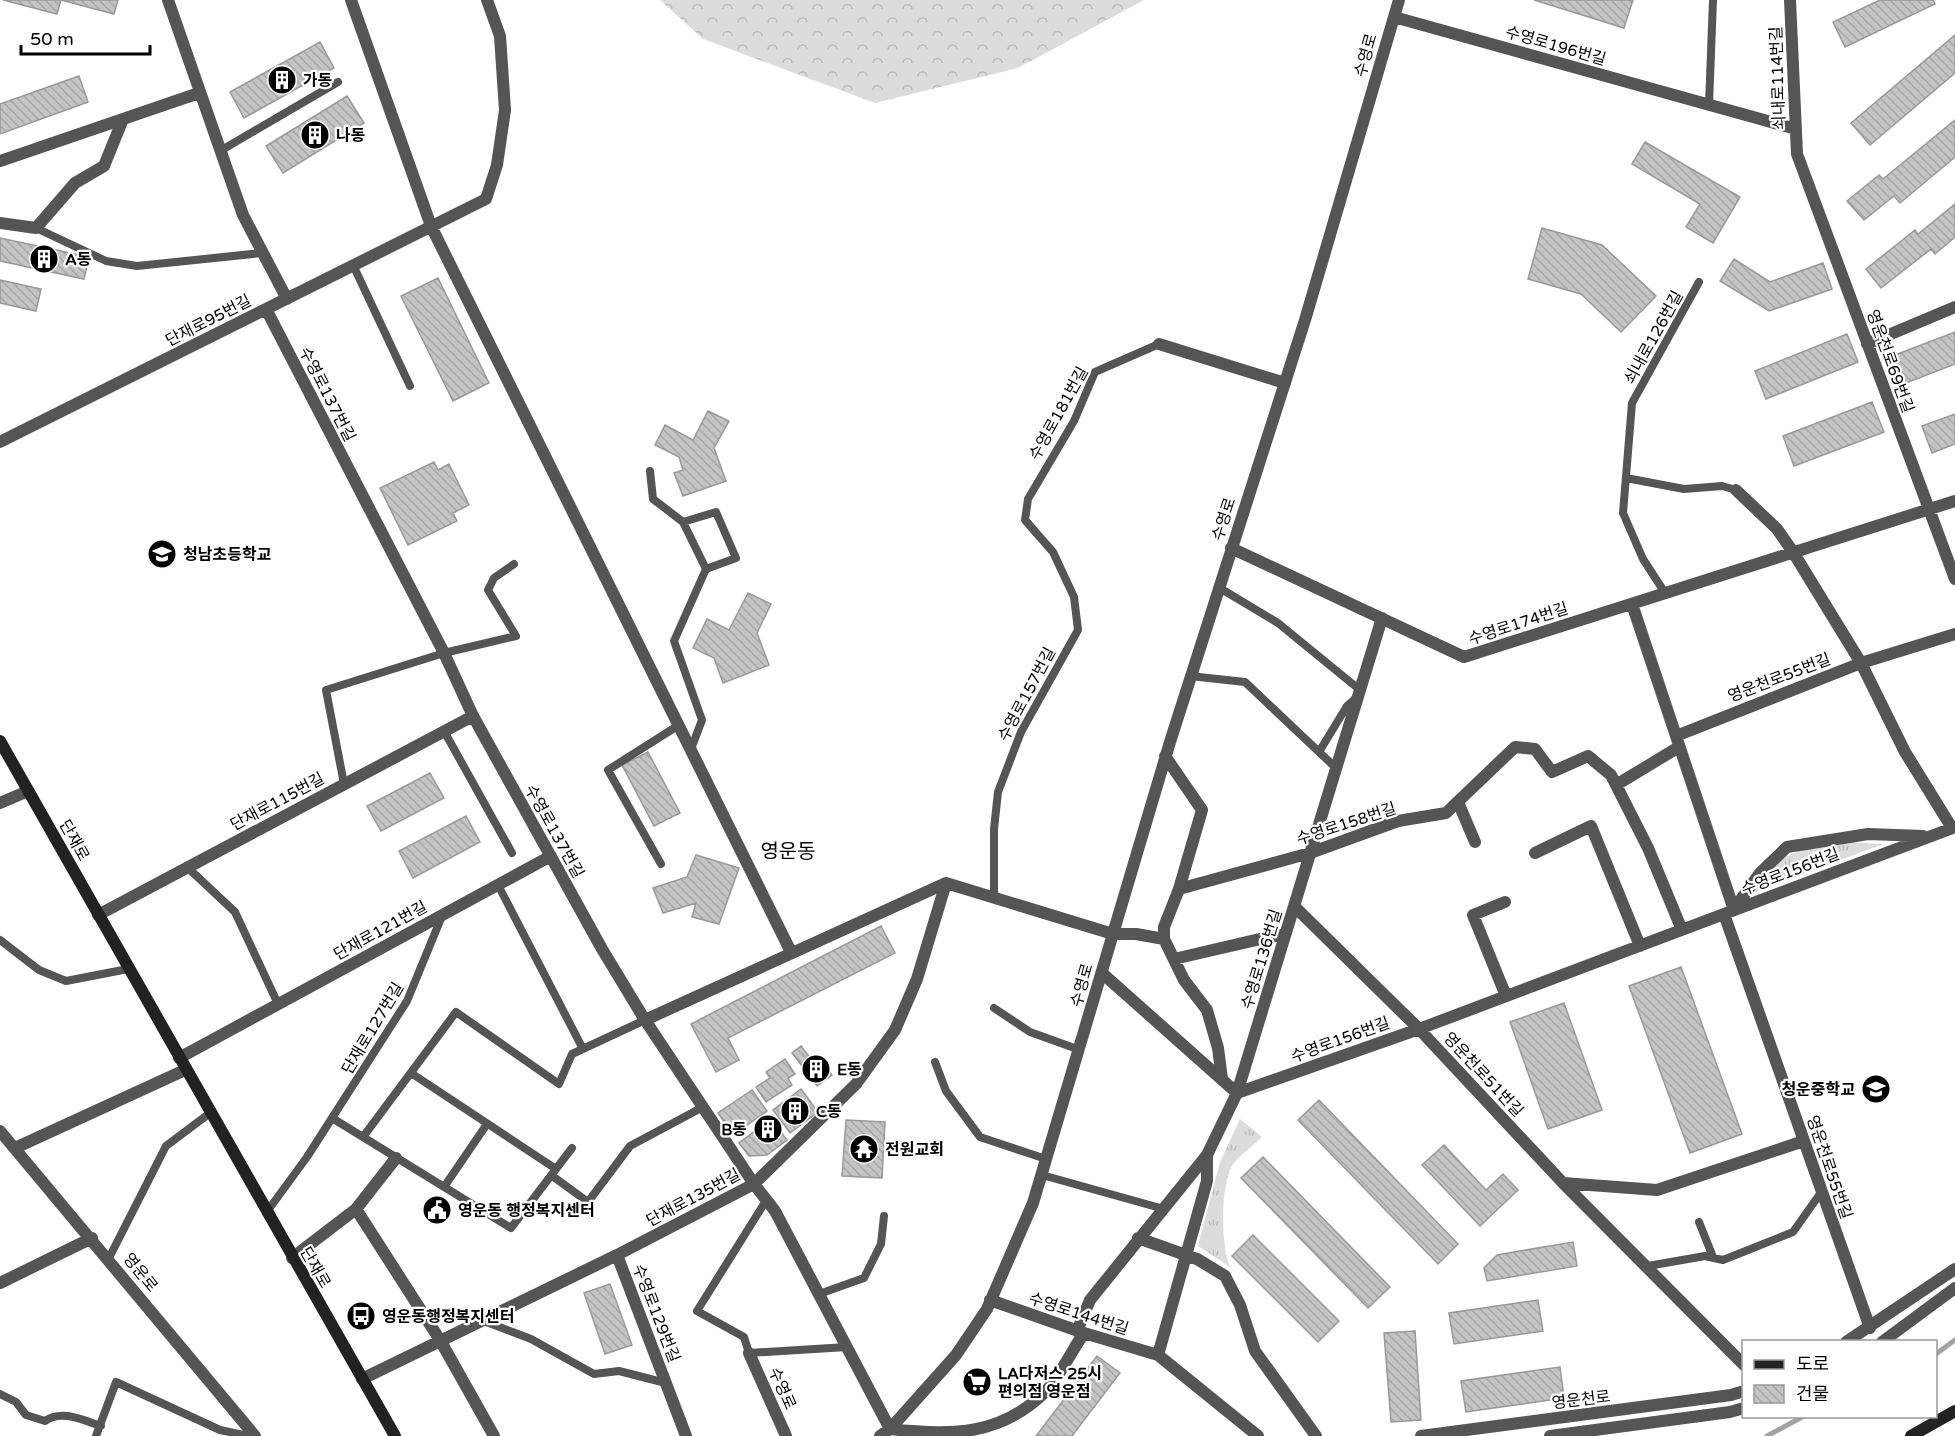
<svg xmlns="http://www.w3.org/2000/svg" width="1955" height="1436" viewBox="0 0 1955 1436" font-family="'Varela Round','Noto Sans KR',sans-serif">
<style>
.grass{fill:url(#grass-tufts)}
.forest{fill:url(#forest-crowns)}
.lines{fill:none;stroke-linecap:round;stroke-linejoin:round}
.stream{stroke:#a3a3a3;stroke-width:5}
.building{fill:url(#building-back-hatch);stroke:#999;stroke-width:1.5}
.lane{stroke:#555;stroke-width:8}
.street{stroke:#555;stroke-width:12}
.secondary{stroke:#222;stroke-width:12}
.labels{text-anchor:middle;stroke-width:4.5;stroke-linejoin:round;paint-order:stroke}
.street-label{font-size:16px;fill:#000;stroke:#fff}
.poi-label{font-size:16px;font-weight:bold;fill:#000;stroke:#fff;text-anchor:start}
.quarter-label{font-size:20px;fill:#000;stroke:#fff}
</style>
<defs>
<pattern id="grass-tufts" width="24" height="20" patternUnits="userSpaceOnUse" patternTransform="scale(1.5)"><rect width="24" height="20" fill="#dcdcdc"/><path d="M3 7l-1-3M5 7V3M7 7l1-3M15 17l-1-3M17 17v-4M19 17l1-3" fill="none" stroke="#bbb"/></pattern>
<pattern id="forest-crowns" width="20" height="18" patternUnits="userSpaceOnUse" patternTransform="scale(1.5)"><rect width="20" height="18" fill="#dcdcdc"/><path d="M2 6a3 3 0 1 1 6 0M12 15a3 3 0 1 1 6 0" fill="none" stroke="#bbb"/></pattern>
<pattern id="building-back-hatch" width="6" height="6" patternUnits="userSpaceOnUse" patternTransform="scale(1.5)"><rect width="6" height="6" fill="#c4c4c4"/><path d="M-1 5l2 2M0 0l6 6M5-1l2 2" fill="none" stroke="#a7a7a7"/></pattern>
</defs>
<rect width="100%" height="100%" fill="#fff"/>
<path class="grass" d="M1851,842L1883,844L1755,892C1777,849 1807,847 1851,842Z
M1240,1119L1262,1137C1253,1146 1238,1156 1232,1166C1220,1187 1221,1246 1230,1267L1198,1246L1220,1162Z"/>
<path class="forest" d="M660,0H1144L1018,68L875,103L703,39Z"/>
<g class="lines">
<path class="stream" d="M1936,1354L1955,1340
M1767,1436L1804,1416"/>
</g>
<path class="building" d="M3,0H61L57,14Z
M61,0H118L114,14Z
M1534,0H1633L1624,28Z
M1880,0H1933L1935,4L1845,47L1833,22Z
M1955,35V73L1870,145L1851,123Z
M320,42L334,68L244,118L230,92Z
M79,76L88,102L0,134V104Z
M347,96L364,123L283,173L266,146Z
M1955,120V157L1900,203L1894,196L1864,220L1847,201L1879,175L1883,179Z
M1645,142L1740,197L1713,243L1686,227L1700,204L1632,164Z
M1955,204V237L1935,254L1931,249L1881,288L1866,269L1915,230L1918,234Z
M1542,228L1602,245L1656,296L1621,332L1581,294L1528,279Z
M0,238L89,257L84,279L0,261Z
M1734,259L1770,282L1823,263L1832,289L1769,311L1720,281Z
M438,278L489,383L453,401L401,296Z
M0,280L41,289L36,311L0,303Z
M1955,332V364L1906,383L1895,355Z
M1847,334L1858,362L1766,399L1755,371Z
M1872,402L1884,432L1794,466L1783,436Z
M708,411L729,421L714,448L726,481L683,496L674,473L683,470L679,457L655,445L665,425L693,440Z
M1955,414V444L1932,453L1922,426Z
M434,462L438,470L449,464L469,505L453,513L457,521L408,545L380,488Z
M748,593L771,604L757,633L769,665L723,683L714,658L693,648L707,619L729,630Z
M648,752L680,813L654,826L622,765Z
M430,773L444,798L381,831L367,806Z
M466,816L480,842L413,878L399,851Z
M696,855L739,868L719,924L692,917L696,903L663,913L653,888L687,877Z
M881,926L895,953L728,1038L739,1060L716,1072L691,1024Z
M1681,967L1742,1134L1690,1153L1629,986Z
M1564,1003L1602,1110L1548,1129L1510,1022Z
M801,1046L814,1063L820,1059L832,1075L817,1086L792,1053Z
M785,1059L795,1074L788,1078L792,1085L766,1102L756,1087L770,1078L766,1072Z
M801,1089L818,1112L790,1133L773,1110Z
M752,1090L767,1111L733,1135L718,1113Z
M1319,1100L1458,1244L1438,1264L1298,1120Z
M771,1119L787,1140L767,1155L749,1156L739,1143Z
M846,1120L885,1122L882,1178L842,1176Z
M1444,1145L1486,1190L1503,1174L1518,1190L1480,1226L1422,1165Z
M1263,1157L1390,1287L1368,1308L1241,1178Z
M1253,1235L1339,1321L1318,1342L1232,1256Z
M1573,1242L1577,1266L1487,1281L1484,1268L1497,1255Z
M610,1284L632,1345L605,1354L584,1293Z
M1538,1300L1543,1331L1454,1344L1449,1313Z
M1415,1331L1421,1420L1391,1422L1384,1333Z
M1097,1356L1120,1373L1072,1436H1036Z
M1560,1367L1564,1398L1466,1412L1461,1381Z"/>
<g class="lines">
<path class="lane" d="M1709,105L1713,0
M220,151L338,82
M36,228L106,261L137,266L262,253
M353,265L410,386
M650,471L653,499L683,522L706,569L674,641L702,720L691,749
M1626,478L1684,489L1722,486L1736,490
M683,522L716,512L736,558L706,569
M1218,587L1278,623L1360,690
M1665,593L1643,559L1623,513L1632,403L1699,282
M1190,676L1245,682L1336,768
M444,731L512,853
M1319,752L1347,706L1355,699
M344,784L326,690L444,653L516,636L488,590L494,578L514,564
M661,864L608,770L679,725
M187,867L235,912L278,1004
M498,885L583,1049
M994,898V829L998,792L1021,732L1078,630L1074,597L1053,552L1025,520L1028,499L1074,421L1095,372L1159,344
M0,940L39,970L66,981L128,969
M994,1008L1030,1032L1080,1050
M935,1062L946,1091L980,1137L1046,1159
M411,1073L556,1169
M332,1118L511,1228L572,1148
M363,1137L456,1012L559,1084L572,1054L645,1020
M551,1175L588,1202L630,1146L703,1107
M1042,1175L1164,1209
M444,1187L487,1124
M767,1199L697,1311L744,1337L749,1353L847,1347
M266,1213L307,1157L407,1001L442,916
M1699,1222L1713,1257
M109,1258L166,1146L210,1113
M1648,1266L1705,1256L1723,1260L1793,1232L1822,1191
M819,1294L864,1278L881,1244L884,1216
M481,1320L531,1339L594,1374L619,1371L666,1383
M0,1394L16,1402L26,1415L45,1421C61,1409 83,1420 101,1426
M96,1436L116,1382L220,1430L248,1436"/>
<path class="street" d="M168,0L243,215L287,299
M351,0L431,226L791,952
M1790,0L1797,154L1955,579
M1394,17L1796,129
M0,161L199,93
M0,223L36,228L75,183L104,166L123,119
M266,309L444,653L473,716L602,949L645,1020L754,1184L775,1211L890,1429C951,1436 1001,1436 1046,1391C1061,1374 1071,1352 1084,1333
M1159,344L1285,383
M1867,344L1955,307
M0,442L486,199L497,165L505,110L500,36L487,0
M1736,490L1777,529L1793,552L1861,663L1905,752L1952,828
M1231,548L1464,657L1955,501
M1632,604L1734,910
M1676,736L1861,663L1955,634
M1165,756L1202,810L1179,889
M1616,785L1679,747
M1458,802L1475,842
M0,803L28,791
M1535,853L1591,826L1640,946
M1505,902L1473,915L1506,996
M1294,906L1419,1029L1563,1183L1744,1365
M1734,909L1760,873L1787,847L1868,834L1923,836
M1724,914L1870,1328
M98,915L473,716
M1174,959L1286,933
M1102,973L1237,1093L1419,1029L1955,827
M645,1020L946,883L1113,934H1136L1164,939
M179,1058L551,856
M1222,1079L1218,1048L1207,1010L1184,980L1164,939V927L1179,889L1310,853L1398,821L1446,813L1515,747L1535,749L1552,772L1588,756L1611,775L1648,848L1682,930
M0,1131L255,1436
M15,1148L185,1070
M1563,1183L1657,1190L1804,1141
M356,1209L440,1340L494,1436
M1138,1238L1197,1259L1225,1276L1240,1305L1255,1351L1316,1436
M617,1255L686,1436
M292,1258L356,1209L396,1158
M0,1283L92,1238
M990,1300L1084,1333L1158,1355L1258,1436
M1077,1331L1090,1300L1207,1155L1237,1093L1382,618
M1846,1342L1955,1269
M1882,1342L1955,1288
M749,1353L786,1436
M1158,1355L1207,1181V1155
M362,1379L617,1255L754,1184L856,1084L895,1030L917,979L946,883
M880,1436L890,1429L956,1355L987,1309L1033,1203L1170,742L1305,320L1399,0
M1421,1436L1731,1395L1744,1391
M1550,1436L1730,1412L1744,1408"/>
<path class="secondary" d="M0,741L395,1436
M1911,1436L1955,1411"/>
</g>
<defs>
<g id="building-disc" transform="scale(1.5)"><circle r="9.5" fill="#000" stroke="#fff"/><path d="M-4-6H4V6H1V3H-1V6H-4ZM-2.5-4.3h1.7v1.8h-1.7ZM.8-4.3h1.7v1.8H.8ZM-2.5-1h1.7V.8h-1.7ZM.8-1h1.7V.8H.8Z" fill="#fff"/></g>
<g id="school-disc" transform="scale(1.5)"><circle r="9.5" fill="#000" stroke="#fff"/><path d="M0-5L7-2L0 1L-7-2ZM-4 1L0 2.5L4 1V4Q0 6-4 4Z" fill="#fff"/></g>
<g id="temple-disc" transform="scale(1.5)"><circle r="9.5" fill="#000" stroke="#fff"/><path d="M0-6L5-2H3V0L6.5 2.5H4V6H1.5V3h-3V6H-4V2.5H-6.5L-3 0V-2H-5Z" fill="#fff"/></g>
<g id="civic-disc" transform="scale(1.5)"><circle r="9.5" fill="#000" stroke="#fff"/><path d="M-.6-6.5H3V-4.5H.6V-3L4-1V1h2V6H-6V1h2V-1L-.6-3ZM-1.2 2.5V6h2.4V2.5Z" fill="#fff"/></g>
<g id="bus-disc" transform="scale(1.5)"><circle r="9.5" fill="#000" stroke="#fff"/><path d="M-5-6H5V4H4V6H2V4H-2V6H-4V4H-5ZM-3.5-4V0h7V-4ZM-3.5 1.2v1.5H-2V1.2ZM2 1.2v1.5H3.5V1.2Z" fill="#fff"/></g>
<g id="supermarket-disc" transform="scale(1.5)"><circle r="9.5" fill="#000" stroke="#fff"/><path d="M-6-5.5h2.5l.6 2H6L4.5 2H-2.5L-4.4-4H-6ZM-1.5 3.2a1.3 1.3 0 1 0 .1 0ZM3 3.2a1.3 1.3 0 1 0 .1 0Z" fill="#fff"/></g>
</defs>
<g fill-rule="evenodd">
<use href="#building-disc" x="282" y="80"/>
<use href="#building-disc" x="315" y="135"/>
<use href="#building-disc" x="44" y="259"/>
<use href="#school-disc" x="162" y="554"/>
<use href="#building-disc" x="816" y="1069"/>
<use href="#school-disc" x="1876" y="1089"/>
<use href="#building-disc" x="795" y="1111"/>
<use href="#building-disc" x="768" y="1129"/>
<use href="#temple-disc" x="864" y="1149"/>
<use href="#civic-disc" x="437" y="1210"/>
<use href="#bus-disc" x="361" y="1316"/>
<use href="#supermarket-disc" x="977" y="1382"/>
</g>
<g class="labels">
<g class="street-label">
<text transform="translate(1556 45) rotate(16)" y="6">수영로196번길</text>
<text transform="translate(1365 55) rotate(-74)" y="6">수영로</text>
<text transform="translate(1777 78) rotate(-92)" y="6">쇠내로114번길</text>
<text transform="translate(208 320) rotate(-27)" y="6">단재로95번길</text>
<text transform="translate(1653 337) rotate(-61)" y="6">쇠내로126번길</text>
<text transform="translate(1891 361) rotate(70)" y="6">영운천로69번길</text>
<text transform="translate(328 394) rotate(63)" y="6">수영로137번길</text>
<text transform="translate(1058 413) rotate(-61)" y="6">수영로181번길</text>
<text transform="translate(1223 519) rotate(-72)" y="6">수영로</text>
<text transform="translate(1518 623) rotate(-18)" y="6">수영로174번길</text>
<text transform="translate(1779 677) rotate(-21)" y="6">영운천로55번길</text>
<text transform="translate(1026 694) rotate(-62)" y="6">수영로157번길</text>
<text transform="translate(277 801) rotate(-28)" y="6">단재로115번길</text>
<text transform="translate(1346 823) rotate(-18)" y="6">수영로158번길</text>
<text transform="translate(555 831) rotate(61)" y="6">수영로137번길</text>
<text transform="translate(75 840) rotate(61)" y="6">단재로</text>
<text transform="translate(1790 871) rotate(-21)" y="6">수영로156번길</text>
<text transform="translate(380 930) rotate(-29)" y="6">단재로121번길</text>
<text transform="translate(1261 959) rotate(-73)" y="6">수영로136번길</text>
<text transform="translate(1081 985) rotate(-74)" y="6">수영로</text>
<text transform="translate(372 1028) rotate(-59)" y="6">단재로127번길</text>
<text transform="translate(1340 1039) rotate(-20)" y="6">수영로156번길</text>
<text transform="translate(1484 1074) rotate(47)" y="6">영운천로51번길</text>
<text transform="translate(1830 1167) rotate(71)" y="6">영운천로55번길</text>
<text transform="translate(693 1197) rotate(-28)" y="6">단재로135번길</text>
<text transform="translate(316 1267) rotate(60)" y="6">단재로</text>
<text transform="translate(141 1272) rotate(51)" y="6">영운로</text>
<text transform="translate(657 1313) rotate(69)" y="6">수영로129번길</text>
<text transform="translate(1079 1313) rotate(18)" y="6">수영로144번길</text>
<text transform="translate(783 1388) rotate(66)" y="6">수영로</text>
<text transform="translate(1581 1399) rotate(-7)" y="6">영운천로</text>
</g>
<g class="poi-label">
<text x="303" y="86">가동</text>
<text x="336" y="141">나동</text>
<text x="65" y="265">A동</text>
<text x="183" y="560">청남초등학교</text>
<text x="837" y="1075">E동</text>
<text x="1855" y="1095" text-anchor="end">청운중학교</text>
<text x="816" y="1117">C동</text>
<text x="747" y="1135" text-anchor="end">B동</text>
<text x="885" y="1155">전원교회</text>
<text x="458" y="1216">영운동 행정복지센터</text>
<text x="382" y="1322">영운동행정복지센터</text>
<text x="998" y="1379">LA다저스 25시<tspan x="998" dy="18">편의점 영운점</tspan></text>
</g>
<g class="quarter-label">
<text x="788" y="858">영운동</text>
</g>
</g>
<rect x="1742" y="1340" width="195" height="78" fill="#ffffff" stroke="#999999" stroke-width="1.5"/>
<rect x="1754" y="1360" width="30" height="9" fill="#222222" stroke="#999999" stroke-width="1.5"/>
<text x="1796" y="1370" font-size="18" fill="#000000">도로</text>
<rect x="1754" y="1385" width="30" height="18" fill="url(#building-back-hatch)" stroke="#999999" stroke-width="1.5"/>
<text x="1796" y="1400" font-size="18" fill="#000000">건물</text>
<path d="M21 45v9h129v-9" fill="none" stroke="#000000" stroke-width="3"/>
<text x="30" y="45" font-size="18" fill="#000000" stroke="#ffffff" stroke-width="4.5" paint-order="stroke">50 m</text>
</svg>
